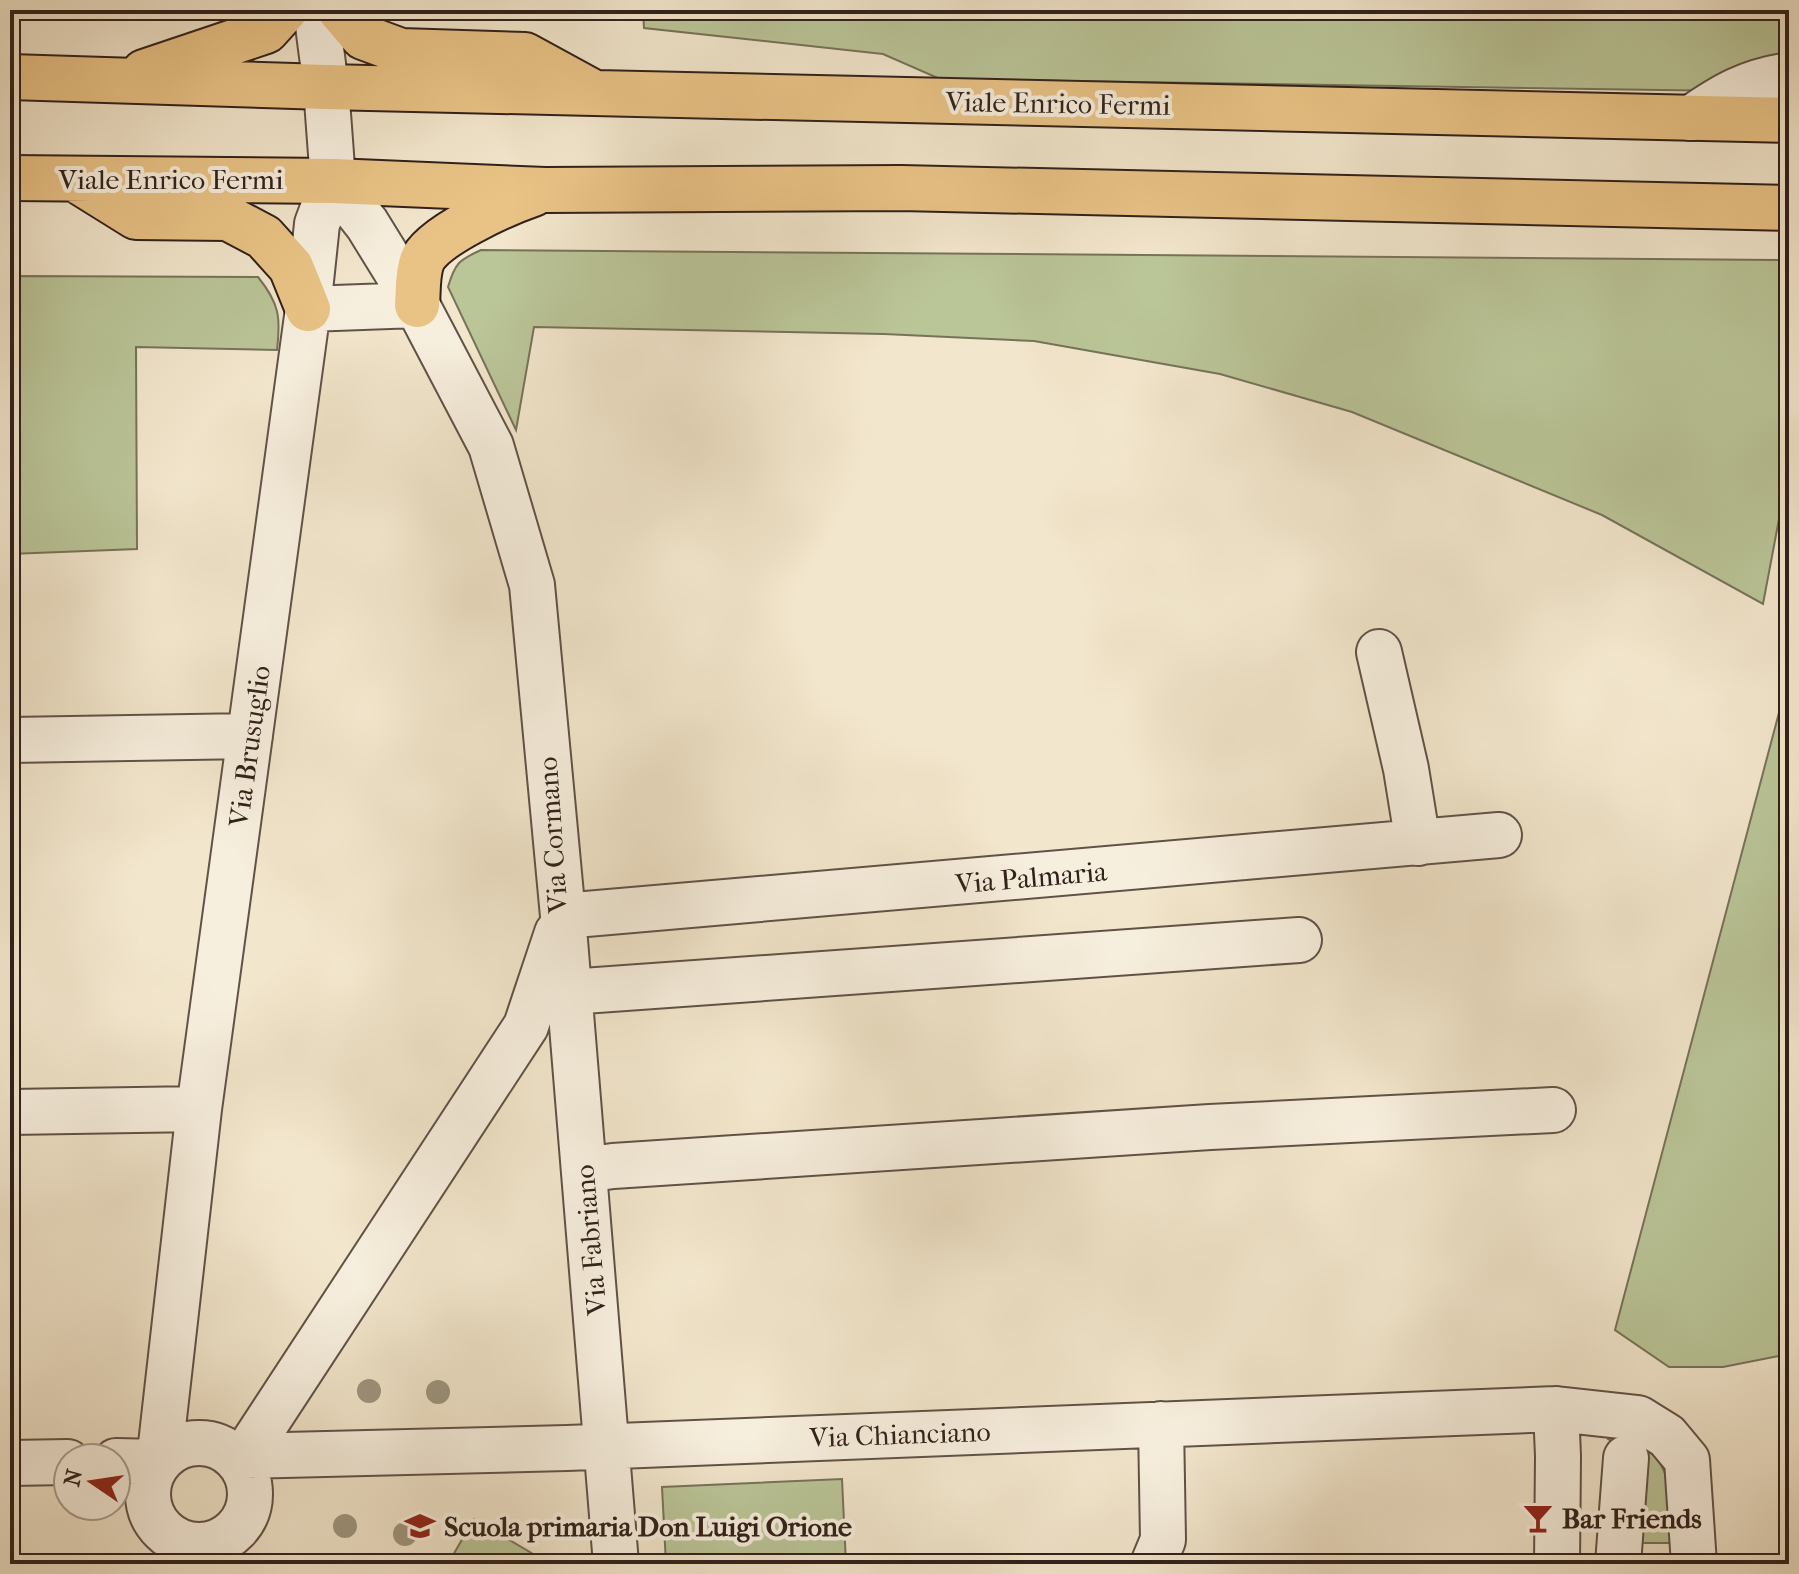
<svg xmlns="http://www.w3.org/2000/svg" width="1799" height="1574" viewBox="0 0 1799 1574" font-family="'IM FELL French Canon',serif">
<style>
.green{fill:#bac598;stroke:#76735a;stroke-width:2}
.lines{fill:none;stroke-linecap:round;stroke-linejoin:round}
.minor-casing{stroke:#615247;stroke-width:48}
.major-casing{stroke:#31211b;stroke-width:48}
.highway-casing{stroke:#31211b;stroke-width:48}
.minor{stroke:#f7efde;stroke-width:44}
.major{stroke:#e9c386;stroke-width:44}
.highway{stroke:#e9c386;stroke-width:44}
.tree{fill:#9e957f}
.labels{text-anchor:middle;stroke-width:8;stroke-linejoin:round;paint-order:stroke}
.street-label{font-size:28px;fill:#31211b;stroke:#f7efde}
.poi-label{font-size:28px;font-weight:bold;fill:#31211b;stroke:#f7efde;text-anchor:start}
</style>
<rect width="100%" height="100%" fill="#f2e6cc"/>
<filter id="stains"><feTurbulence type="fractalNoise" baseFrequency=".0025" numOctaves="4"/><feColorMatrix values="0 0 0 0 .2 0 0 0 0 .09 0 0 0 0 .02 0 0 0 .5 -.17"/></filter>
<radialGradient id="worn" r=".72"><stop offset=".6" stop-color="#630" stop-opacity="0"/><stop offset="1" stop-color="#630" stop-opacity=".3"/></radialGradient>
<path class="green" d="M643,10H1789V92L940,79L883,54L644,28Z
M481,250L1789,260V466L1763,604L1602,515L1352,412L1220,374L1034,341L884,334L534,327L516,430L448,287C455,263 459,260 481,250Z
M10,276L258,277C279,303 281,317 277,350L136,347L137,549L10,554Z
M1789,675V1354L1723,1367H1669L1615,1330Z
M1610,1431C1676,1453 1669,1483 1673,1543H1642L1636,1540L1618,1445L1608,1439Z
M842,1479L846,1564H666L662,1487Z
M474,1519L550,1564H452L449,1562Z"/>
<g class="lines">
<g class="minor-casing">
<path id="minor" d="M1691,118C1724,95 1748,81 1789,75
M333,181L367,224L417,305L491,446L532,585L563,916L616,1564
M308,309L417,305
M1379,652L1406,769L1418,843
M10,740L250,736
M563,916L1499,835
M569,992L1299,940
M10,1112L199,1109
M584,1170L613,1166L1210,1127L1553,1110
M1556,1409L1558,1456L1557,1564
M148 1494a51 51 0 1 1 102 0a51 51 0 1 1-102 0Z
M244,1456L567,1448L1556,1409L1638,1418L1667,1436L1687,1460L1694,1564
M116,1461L159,1462
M159,1462L199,1109L308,309L317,224L333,181L326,87L316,10
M10,1463L68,1462
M240,1463L526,1026L557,933
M1153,1564L1163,1540L1161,1424
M1618,1564L1626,1458"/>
</g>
<g class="major-casing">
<path id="major" d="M340,10L363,37L401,51L525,55L591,91
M326,87L1789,120
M333,181L545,190L901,188L1789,208
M417,305C418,292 417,274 422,261C431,236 507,203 533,194"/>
</g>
<g class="highway-casing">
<path id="highway" d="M144,72L266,31L285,10
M10,77L326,87
M10,178L333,181
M75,179L136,217L228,218L264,237L291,267L308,309"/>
</g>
<use href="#minor" class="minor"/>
<use href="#major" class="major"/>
<use href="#highway" class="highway"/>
</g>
<g class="tree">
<circle cx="369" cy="1391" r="12"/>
<circle cx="438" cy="1392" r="12"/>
<circle cx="345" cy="1526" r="12"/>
<circle cx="405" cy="1534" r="12"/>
</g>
<defs>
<g id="bar-bare" transform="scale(2.4)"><path d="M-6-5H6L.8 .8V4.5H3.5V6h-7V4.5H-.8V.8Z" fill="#8f2418" stroke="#f7efde" stroke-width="2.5" paint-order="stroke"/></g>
<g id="school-bare" transform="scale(2.4)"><path d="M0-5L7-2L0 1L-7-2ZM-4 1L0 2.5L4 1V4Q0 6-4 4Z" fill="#8f2418" stroke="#f7efde" stroke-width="2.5" paint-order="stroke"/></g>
</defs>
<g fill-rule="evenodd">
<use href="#bar-bare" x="1538" y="1518"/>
<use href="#school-bare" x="420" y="1526"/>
</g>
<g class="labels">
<g class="street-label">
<text transform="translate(1058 103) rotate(1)" y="10">Viale Enrico Fermi</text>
<text x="171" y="189">Viale Enrico Fermi</text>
<text transform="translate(249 746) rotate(-82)" y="10">Via Brusuglio</text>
<text transform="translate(552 835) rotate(-94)" y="10">Via Cormano</text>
<text transform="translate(1031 877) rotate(-5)" y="10">Via Palmaria</text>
<text transform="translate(590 1240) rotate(-95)" y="10">Via Fabriano</text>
<text transform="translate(900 1434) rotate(-2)" y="10">Via Chianciano</text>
</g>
<g class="poi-label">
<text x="1562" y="1528">Bar Friends</text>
<text x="444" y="1536">Scuola primaria Don Luigi Orione</text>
</g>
</g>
<rect width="1799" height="1574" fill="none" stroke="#f2e6cc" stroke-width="40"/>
<rect x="12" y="12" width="1775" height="1550" fill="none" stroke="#31211b" stroke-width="4"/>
<rect x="20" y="20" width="1759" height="1534" fill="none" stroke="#31211b" stroke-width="2"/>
<g transform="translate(92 1482) rotate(283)"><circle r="38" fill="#f7efde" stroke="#a89d90" stroke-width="2"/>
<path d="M0-6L14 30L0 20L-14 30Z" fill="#8f2418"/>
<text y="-12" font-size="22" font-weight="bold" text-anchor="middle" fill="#31211b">N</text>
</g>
<rect width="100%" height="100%" filter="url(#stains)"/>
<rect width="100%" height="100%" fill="url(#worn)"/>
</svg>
